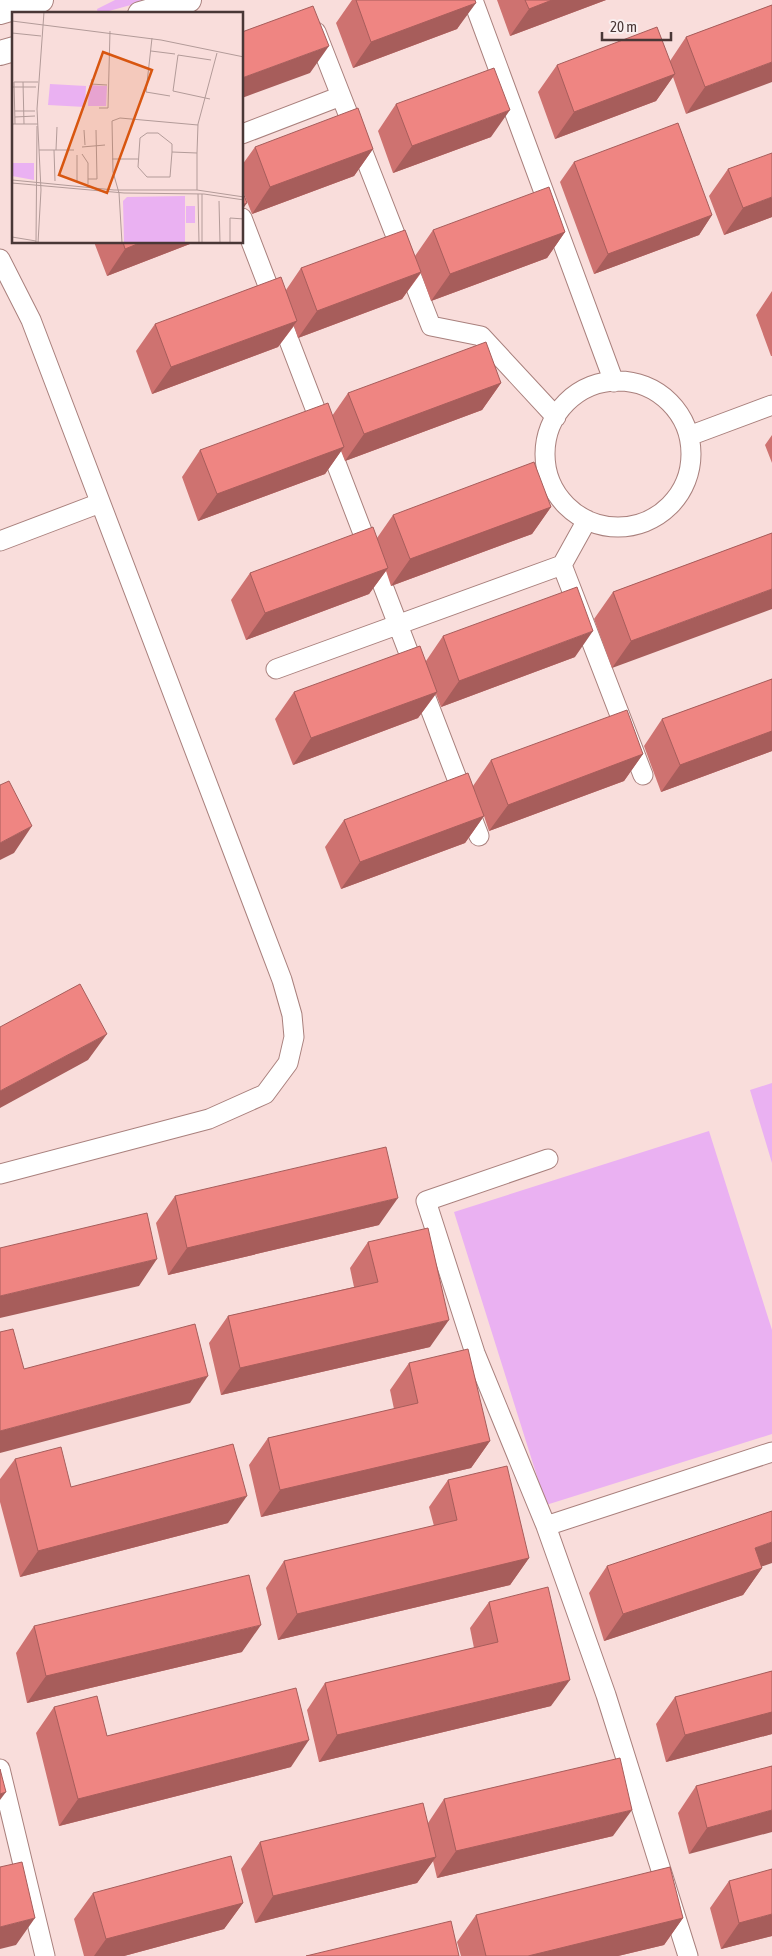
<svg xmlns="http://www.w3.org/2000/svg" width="772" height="1956" viewBox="0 0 772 1956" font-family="'Asap Condensed',sans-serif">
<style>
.green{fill:#eab1f2}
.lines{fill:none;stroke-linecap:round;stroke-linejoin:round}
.minor-casing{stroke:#a9807d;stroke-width:21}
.tertiary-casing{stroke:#a9807d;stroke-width:26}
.minor{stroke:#fff;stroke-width:19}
.tertiary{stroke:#fff;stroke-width:24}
.wall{fill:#ce7270}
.shaded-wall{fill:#a75d5b}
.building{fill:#ef8582;stroke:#a75d5b}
.inset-road{fill:none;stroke:#b39b99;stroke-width:1}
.view{fill:#d85610;fill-opacity:0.15;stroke:#d85610;stroke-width:2.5}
.inset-edge{fill:none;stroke:#493736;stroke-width:2.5}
</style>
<rect width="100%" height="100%" fill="#f9dddb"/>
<path class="green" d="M115,0H149L98,14L97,9Z
M772,1083V1163L750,1090Z
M709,1131L772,1330V1434L546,1505L454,1212Z"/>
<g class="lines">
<g class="minor-casing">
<path id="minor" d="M473,0L614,382
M316,32L431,326L481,336L556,417
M242,134L341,96
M242,218L479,836
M0,259L31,320L282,980L292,1015L294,1037L288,1063L265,1094L209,1119L0,1174
M545 454a73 73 0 1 1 146 0a73 73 0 1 1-146 0Z
M689,436L772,405
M0,541L100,503
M562,565L643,775
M276,669L562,565L587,520
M548,1159L426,1201L475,1353L546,1526L606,1695L688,1956
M546,1526L772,1452
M0,1769L45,1956"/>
</g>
<g class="tertiary-casing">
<path id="tertiary" d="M0,12L41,0
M140,14L189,0
M0,53L14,49"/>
</g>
<use href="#minor" class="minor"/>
<use href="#tertiary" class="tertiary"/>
</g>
<path class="wall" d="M352,0H475L457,29L353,68L336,23Z
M497,0H606L510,36Z
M772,5L686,114L673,77L656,101L555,139L538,92L557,65L670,61L686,37Z
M396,104L491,137L393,173L378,131Z
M255,147L373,149L354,176L252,214L242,189V165Z
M574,162L712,215L699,235L594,274L560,182Z
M728,169L772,217L724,235L709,196Z
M433,230L565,232L547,258L431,301L421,273L402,299L298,338L294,326L278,347L152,394L136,351L155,324L286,290L301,268L415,256Z
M94,242H195L107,276Z
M772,291V356H771L756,315Z
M501,383L482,410L345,461L341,451L325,474L198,521L182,477L200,450L332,416L348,393Z
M772,435V463L765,445Z
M551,507L532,534L391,586L386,571L369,594L246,640L231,600L250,573L377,538L393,515Z
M772,533L612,668L594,619L613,592Z
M443,636L575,657L441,707L436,694L418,718L293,765L275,719L294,692L426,661Z
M772,679V751L661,792L644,746L662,719Z
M643,754L624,781L489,831L484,816L465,843L341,889L325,847L344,820L473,786L491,760Z
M175,1196L379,1225L168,1275L156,1223Z
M368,1242L430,1347L221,1395L209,1343L228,1316L354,1287L350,1268Z
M409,1363L490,1441L471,1468L261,1517L249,1465L268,1438L394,1409L390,1390Z
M15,1459L71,1487L228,1523L20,1577L0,1502V1479Z
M448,1480L529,1558L510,1585L278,1640L266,1588L284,1561L434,1526L429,1507Z
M607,1566H762V1568L743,1595L604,1641L589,1593Z
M489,1602L551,1706L319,1762L307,1710L325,1683L474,1648L470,1628Z
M34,1626L242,1652L27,1703L16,1653Z
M772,1671V1734L666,1762L656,1724L675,1697Z
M54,1707L107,1736L291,1767L59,1826L36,1733Z
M772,1766L689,1854L678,1813L696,1786Z
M444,1799L613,1836L437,1878L433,1861L417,1883L255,1923L241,1869L260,1842L428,1823Z
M729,1881L772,1936L721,1949L710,1908Z
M93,1893L243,1903L224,1929L124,1956H84L74,1919Z
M476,1915L683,1918L664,1945L618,1956H461L457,1942Z"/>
<path class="shaded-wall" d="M552,0H606L510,36L529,9Z
M476,3L457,29L353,68L371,42Z
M329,46L310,73L242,98V78Z
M772,62V82L686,114L705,87Z
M675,74L656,101L555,139L574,112Z
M510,110L491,137L393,173L412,146Z
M373,149L354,176L252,214L270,187Z
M772,197V217L724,235L743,208Z
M247,203L242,210V205Z
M712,215L699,235L594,274L608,254Z
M565,232L547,258L431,301L450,274Z
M142,242H195L107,276L125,249Z
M421,272L402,299L298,338L317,311Z
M297,321L278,347L152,394L171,367Z
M501,383L482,410L345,461L364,434Z
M344,447L325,474L198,521L217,494Z
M551,507L532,534L391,586L410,559Z
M388,568L369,594L246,640L265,613Z
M772,589V609L612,668L631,641Z
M593,631L575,657L441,707L459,681Z
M437,692L418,718L293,765L311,738Z
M772,731V751L661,792L680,765Z
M643,754L624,781L489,831L508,805Z
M484,816L465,843L341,889L360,862Z
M32,826L14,853L0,860V843Z
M107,1034L88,1060L0,1108V1091Z
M398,1198L379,1225L168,1275L187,1248Z
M157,1259L139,1286L0,1318V1296Z
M449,1320L430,1347L221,1395L240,1368Z
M208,1376L190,1403L0,1453V1431Z
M490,1441L471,1468L261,1517L280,1490Z
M247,1496L228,1523L20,1577L38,1551Z
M772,1542V1563L737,1575L755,1548Z
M529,1558L510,1585L278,1640L297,1614Z
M762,1568L743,1595L604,1641L623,1614Z
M261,1625L242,1652L27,1703L46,1676Z
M570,1680L551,1706L319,1762L337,1735Z
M772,1712V1734L666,1762L685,1735Z
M309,1740L291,1767L59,1826L78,1799Z
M6,1792L0,1800V1794Z
M632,1810L613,1836L437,1878L456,1851Z
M772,1810V1832L689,1854L707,1828Z
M436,1857L417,1883L255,1923L273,1896Z
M243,1903L224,1929L124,1956H94L106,1939Z
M772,1914V1936L721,1949L739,1923Z
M35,1918L16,1945L0,1949V1927Z
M683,1918L664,1945L618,1956H528Z"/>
<path class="building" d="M356,0H475L476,3L371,42Z
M525,0H552L529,9Z
M772,5V62L705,87L686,37Z
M313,6L329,46L242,78V32Z
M657,27L675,74L574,112L557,65Z
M494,68L510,110L412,146L396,104Z
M358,108L373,149L270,187L255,147Z
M678,123L712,215L608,254L574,162Z
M772,153V197L743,208L728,169Z
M549,187L565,232L450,274L433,230Z
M242,190L247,203L242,205Z
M405,230L421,272L317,311L301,268Z
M123,242H142L125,249Z
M281,277L297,321L171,367L155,324Z
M486,342L501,383L364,434L348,393Z
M328,403L344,447L217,494L200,450Z
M534,462L551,507L410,559L393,515Z
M373,527L388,568L265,613L250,573Z
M772,533V589L631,641L613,592Z
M577,587L593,631L459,681L443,636Z
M420,646L437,692L311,738L294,692Z
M772,679V731L680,765L662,719Z
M627,710L643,754L508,805L491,760Z
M468,773L484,816L360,862L344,820Z
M9,781L32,826L0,843V785Z
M80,984L107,1034L0,1091V1027Z
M386,1147L398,1198L187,1248L175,1196Z
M147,1213L157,1259L0,1296V1248Z
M428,1228L449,1320L240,1368L228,1316L378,1282L368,1242Z
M195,1324L208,1376L0,1431V1332L13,1329L24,1369Z
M468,1349L490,1441L280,1490L268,1438L418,1403L409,1363Z
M233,1444L247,1496L38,1551L15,1459L61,1447L71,1487Z
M507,1466L529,1558L297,1614L284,1561L457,1520L448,1480Z
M772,1511V1542L755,1548L762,1568L623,1614L607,1566Z
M249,1575L261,1625L46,1676L34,1626Z
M548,1587L570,1680L337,1735L325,1683L498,1642L489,1602Z
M772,1671V1712L685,1735L675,1697Z
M296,1688L309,1740L78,1799L54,1707L97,1696L107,1736Z
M620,1758L632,1810L456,1851L444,1799Z
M772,1766V1810L707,1828L696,1786Z
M0,1769L6,1792L0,1794Z
M423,1803L436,1857L273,1896L260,1842Z
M231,1856L243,1903L106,1939L93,1893Z
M22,1862L35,1918L0,1927V1867Z
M670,1867L683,1918L528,1956H486L476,1915Z
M772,1869V1914L739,1923L729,1881Z
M451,1921L459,1956H306Z"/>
<g transform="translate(12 12)">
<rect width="231" height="231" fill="#f9dddb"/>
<path d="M38,72L74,74L73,95L36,93ZM77,73L95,74L94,94H76ZM0,151H22V168L0,164ZM173,184V230H112L111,189L115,185ZM174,194H183V211H174Z" fill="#eab1f2"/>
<path class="inset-road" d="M0,9L149,28L232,45M0,21L29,24M140,26L134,80L158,84M139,39L163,42M80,67L79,72L95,73M11,70L12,112M0,75H24M198,87L161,79L166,43L199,48M87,96H96L98,19M3,99H23M3,105L23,104M0,112H26M3,112L2,70H26M72,118L73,133M70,135L93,133M27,138H62M42,138L43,169M44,138L45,115M160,140L158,165H135L126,155L128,126L135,121H146L160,132V140L185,141V178M185,141L186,112L205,41M70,142L76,151V172M65,143V170M100,147H126M76,167H85L84,118M0,168L102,178H185L232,185M0,171L112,181L192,182L232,188M186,182L187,231M190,182V231M207,189L208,231M0,225L24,229M24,231L25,114M26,231L29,178L25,97L32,0M110,231L107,181L101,160L100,109L108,106L186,113M218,231V206L232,207"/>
<path class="view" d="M91,40L140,58L95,181L47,163Z"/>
<rect width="231" height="231" class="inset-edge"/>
</g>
<path d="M602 32v8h69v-8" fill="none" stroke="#493736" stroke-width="2.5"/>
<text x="610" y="32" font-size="15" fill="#493736" stroke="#f9efef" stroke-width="4" paint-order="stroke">20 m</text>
</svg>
